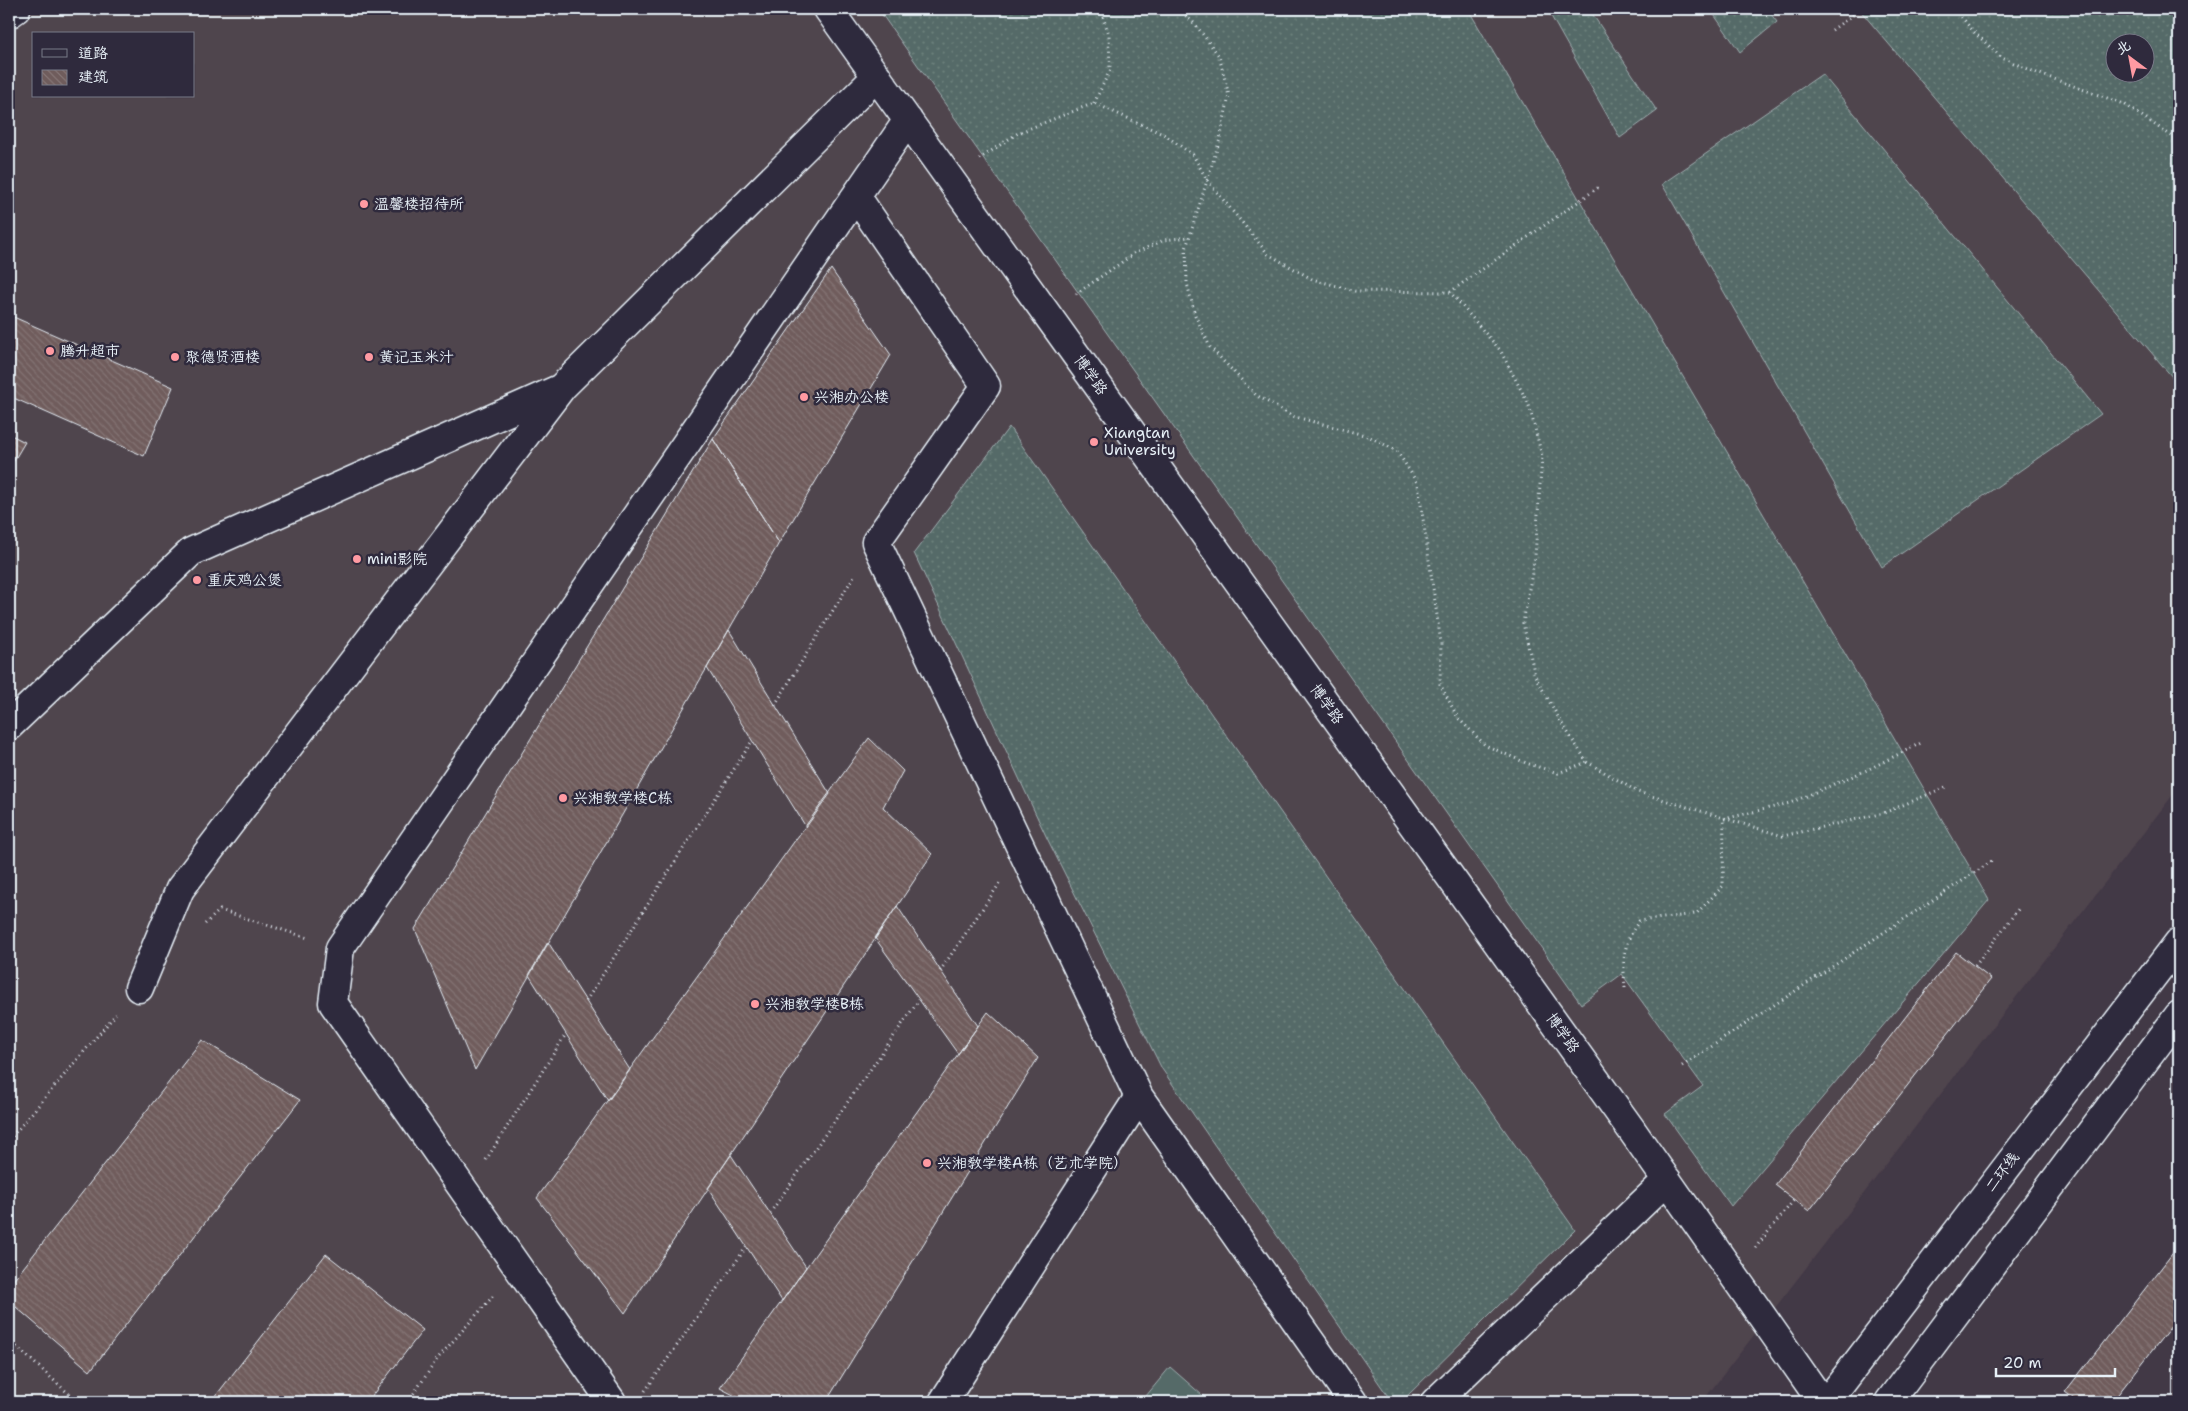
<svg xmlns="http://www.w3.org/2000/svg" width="2188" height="1411" viewBox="0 0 2188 1411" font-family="'Shantell Sans','LXGW WenKai TC',sans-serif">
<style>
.built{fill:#50444d;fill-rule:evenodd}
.grass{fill:url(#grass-dots);stroke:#9eaeb0;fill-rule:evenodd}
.pitch{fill:#556b67;stroke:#9eaeb0}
.building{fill:url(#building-back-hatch);stroke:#e8f1f8}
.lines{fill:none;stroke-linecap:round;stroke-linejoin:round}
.minor-casing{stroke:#e8f1f8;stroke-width:31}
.highway-casing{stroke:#e8f1f8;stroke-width:31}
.path{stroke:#e8f1f8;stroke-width:3;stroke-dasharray:1 4;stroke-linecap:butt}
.minor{stroke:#2f2a3d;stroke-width:28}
.highway{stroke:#2f2a3d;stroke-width:28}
.poi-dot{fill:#ff9aa2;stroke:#2f2a3d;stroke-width:2}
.labels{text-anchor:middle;stroke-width:5;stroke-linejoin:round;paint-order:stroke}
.poi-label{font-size:15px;fill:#e8f1f8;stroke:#2f2a3d;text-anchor:start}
.street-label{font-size:15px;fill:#e8f1f8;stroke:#2f2a3d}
</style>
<defs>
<pattern id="grass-dots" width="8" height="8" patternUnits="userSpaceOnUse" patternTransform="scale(1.25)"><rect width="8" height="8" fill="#556b67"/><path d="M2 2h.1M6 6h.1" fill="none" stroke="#6d817e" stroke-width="1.8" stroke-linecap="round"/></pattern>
<pattern id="building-back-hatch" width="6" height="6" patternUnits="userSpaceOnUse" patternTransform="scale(1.25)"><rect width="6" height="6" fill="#6f5c5c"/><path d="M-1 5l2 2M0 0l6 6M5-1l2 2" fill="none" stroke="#847474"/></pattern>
</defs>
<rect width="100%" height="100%" fill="#423946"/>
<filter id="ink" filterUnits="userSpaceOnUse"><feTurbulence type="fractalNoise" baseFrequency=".02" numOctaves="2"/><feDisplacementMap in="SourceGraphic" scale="10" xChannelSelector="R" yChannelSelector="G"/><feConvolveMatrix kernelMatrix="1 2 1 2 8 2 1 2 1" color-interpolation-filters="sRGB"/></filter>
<g filter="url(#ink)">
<path class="built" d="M9,9H2179V787L1702,1402H9ZM34,34H194V96H34ZM2116,42H2146V72H2116Z"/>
<path class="grass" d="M878,9H1468L1989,900L1731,1206L1665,1114L1703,1086L1622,974L1581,1004Z
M1547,9H1589L1657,111L1620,138Z
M1710,9H1767L1777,22L1740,52Z
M1859,9H2179V385ZM2146,42V72H2116V42Z
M1822,74L2101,414L1882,567L1662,184Z
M1009,427L1575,1230L1401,1402H1392L1162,1069L1046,836L914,553Z"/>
<path class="pitch" d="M1170,1367L1210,1402H1141Z"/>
<path class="building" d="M831,269L891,355L779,543L713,439Z
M9,315L173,387L144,456L9,396Z
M9,434L25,442L9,469Z
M713,439L779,543L475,1070L415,929Z
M729,630L830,794L806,827L707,668Z
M869,738L903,771L883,807L932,854L625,1313L537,1198Z
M897,906L978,1026L958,1054L875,938Z
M548,942L630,1070L608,1101L529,975Z
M1956,952L1991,979L1809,1211L1775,1185Z
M988,1012L1038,1058L826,1402H747L720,1388Z
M202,1040L300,1100L90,1371L9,1301V1286Z
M731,1155L806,1267L782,1301L708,1188Z
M2179,1245V1316L2112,1402H2078L2065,1392Z
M326,1254L423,1330L367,1402H211Z"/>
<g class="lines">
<g class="minor-casing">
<path id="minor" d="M828,9L1631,1129L1822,1402
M9,14L16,9
M856,196L986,386L876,542L1139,1097L1353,1402
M9,726L191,552L559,389
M139,988L180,889L562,387L877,76
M612,1402L333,1003L340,948L908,120
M943,1402L1139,1097
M1435,1402L1667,1180"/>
</g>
<g class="highway-casing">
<path id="highway" d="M1827,1402L2179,942
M1889,1402L2179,1015"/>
</g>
<path class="path" d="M1178,9L1195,24L1219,56L1229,96L1220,139L1186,248L1187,283L1195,315L1210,347L1256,395L1292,416L1368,436L1397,451L1418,484L1441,643L1440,684L1458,718L1485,745L1526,763L1558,773L1587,762
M1955,9L1974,32L2002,58L2037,73L2124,104L2179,141
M1832,30L1861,9
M1094,103L1110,70L1109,34L1100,9
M979,159L1018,133L1094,103L1165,135L1193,155L1207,180L1268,254L1312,279L1355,291L1450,292L1500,350L1529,405L1542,456L1535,556L1523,623L1535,676L1561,722L1587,762L1638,792L1783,836L1884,813L1948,786
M1450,292L1599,187
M1076,294L1135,253L1164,240L1189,237
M775,705L854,576
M1724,819L1790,803L1867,770L1923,742
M205,924L220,910L308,938
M1975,966L2019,908
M940,971L1000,883
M1625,988C1623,959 1622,945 1639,921L1696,914L1723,886L1724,819
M586,1001L752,741
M1682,1066L1992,861
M9,1140L116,1014
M486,1160L566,1034
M770,1213L919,1000
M1755,1248L1794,1200
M9,1340L78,1402
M645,1391L747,1246
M408,1402L438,1358L495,1294"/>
<use href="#minor" class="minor"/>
<use href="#highway" class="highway"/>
</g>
</g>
<g class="poi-dot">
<circle cx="364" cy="204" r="5"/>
<circle cx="50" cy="351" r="5"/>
<circle cx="175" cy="357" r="5"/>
<circle cx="369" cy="357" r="5"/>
<circle cx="804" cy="397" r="5"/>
<circle cx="1094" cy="442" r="5"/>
<circle cx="357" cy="559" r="5"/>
<circle cx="197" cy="580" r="5"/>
<circle cx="563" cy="798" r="5"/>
<circle cx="755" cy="1004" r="5"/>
<circle cx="927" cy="1163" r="5"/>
</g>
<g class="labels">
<g class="poi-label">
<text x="374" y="209">温馨楼招待所</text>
<text x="60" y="356">腾升超市</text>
<text x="185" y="362">聚德贤酒楼</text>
<text x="379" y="362">黄记玉米汁</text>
<text x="814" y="402">兴湘办公楼</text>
<text x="1104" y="438">Xiangtan<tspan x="1104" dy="17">University</tspan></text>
<text x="367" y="564">mini影院</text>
<text x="207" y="585">重庆鸡公煲</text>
<text x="573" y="803">兴湘教学楼C栋</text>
<text x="765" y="1009">兴湘教学楼B栋</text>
<text x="937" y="1168">兴湘教学楼A栋（艺术学院）</text>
</g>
<g class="street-label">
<text transform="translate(1091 375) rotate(54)" y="5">博学路</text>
<text transform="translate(1327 704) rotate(54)" y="5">博学路</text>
<text transform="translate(1563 1033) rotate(54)" y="5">博学路</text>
<text transform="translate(2002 1172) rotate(-53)" y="5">二环线</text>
</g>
</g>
<rect width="2188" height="1411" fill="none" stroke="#2f2a3d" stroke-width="30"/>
<rect x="15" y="15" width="2158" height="1381" fill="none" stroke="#e8f1f8" stroke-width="2" filter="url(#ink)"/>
<rect x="32" y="32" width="162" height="65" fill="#2f2a3d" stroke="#797a88"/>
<rect x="42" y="49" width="25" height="8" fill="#2f2a3d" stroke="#797a88"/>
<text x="78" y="58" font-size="15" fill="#e8f1f8">道路</text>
<rect x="42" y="70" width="25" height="15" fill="url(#building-back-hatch)" stroke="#797a88"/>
<text x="78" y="82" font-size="15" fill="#e8f1f8">建筑</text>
<g transform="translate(2130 58) rotate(328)"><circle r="24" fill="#2f2a3d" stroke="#797a88"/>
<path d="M0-4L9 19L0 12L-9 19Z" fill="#ff9aa2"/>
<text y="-8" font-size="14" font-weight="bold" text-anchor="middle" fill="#e8f1f8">北</text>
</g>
<path d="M1996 1368v8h119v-8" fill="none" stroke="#e8f1f8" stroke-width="2.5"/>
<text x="2003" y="1368" font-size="15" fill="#e8f1f8" stroke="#2f2a3d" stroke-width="4" paint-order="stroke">20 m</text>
</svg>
